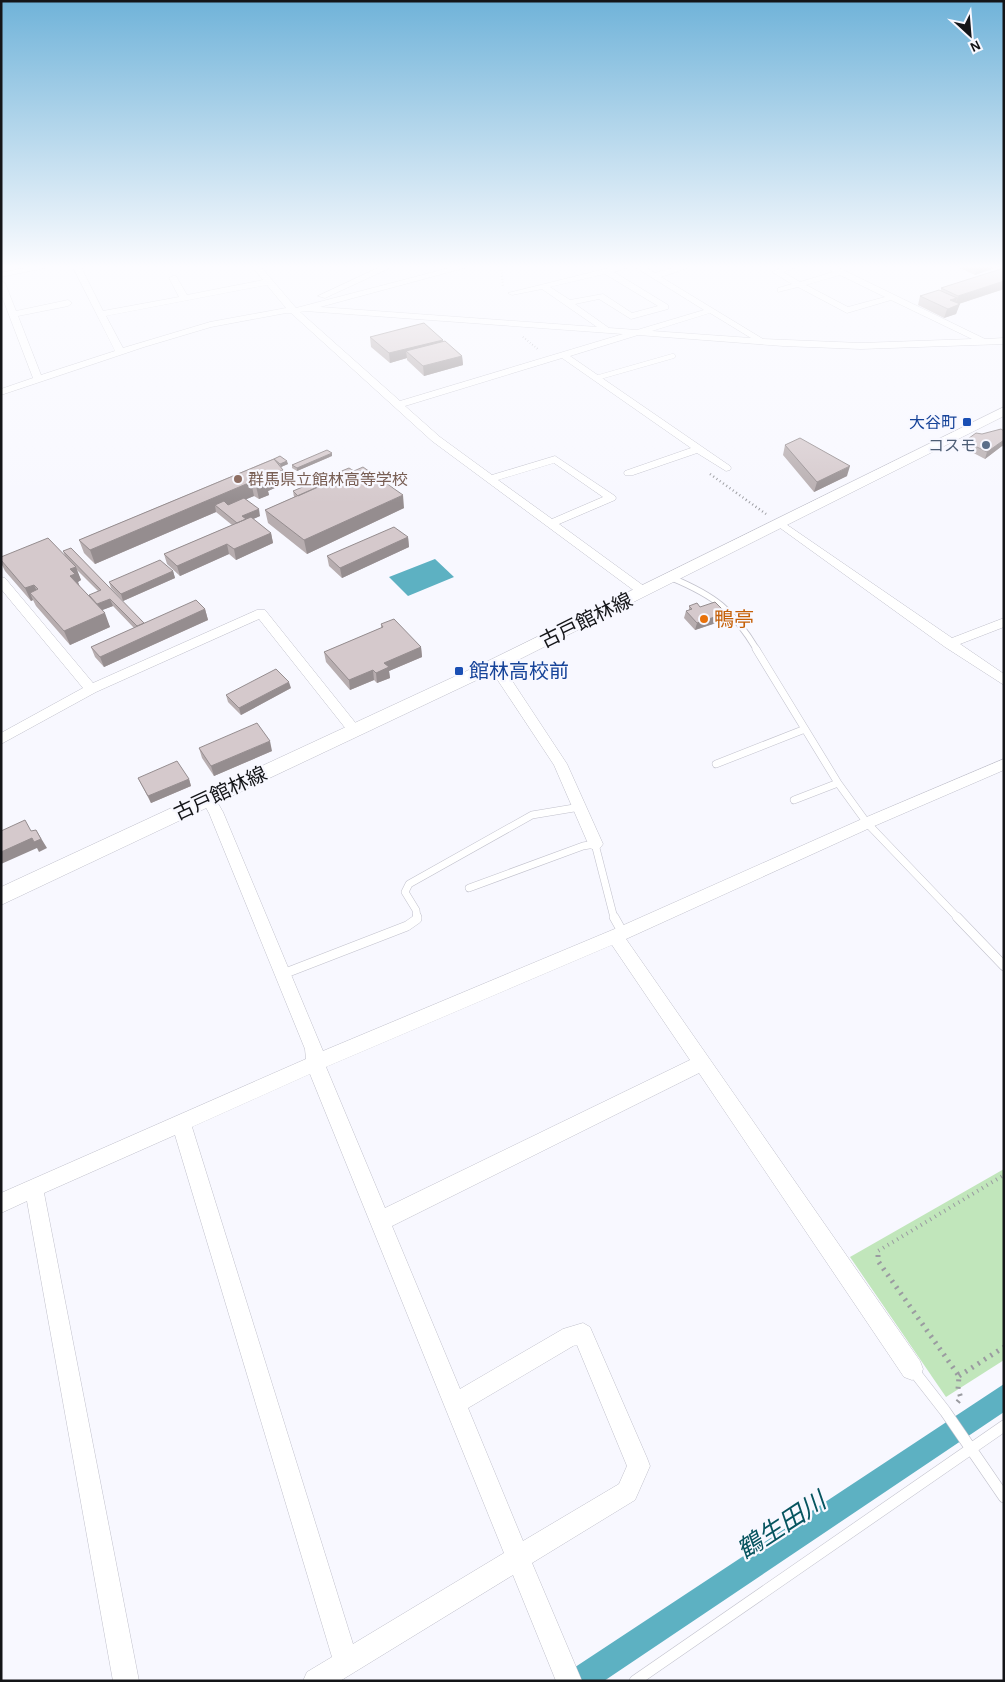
<svg xmlns="http://www.w3.org/2000/svg" width="1005" height="1682" viewBox="0 0 1005 1682" font-family="'Alegreya Sans','Noto Sans JP',sans-serif">
<style>
.green{fill:#c1e6bb}
.water{fill:#5db1c2}
.lines{fill:none;stroke-linecap:round;stroke-linejoin:round}
.service-far4-casing{stroke:#c1c1cc;stroke-width:5}
.service-far3-casing{stroke:#c1c1cc;stroke-width:7}
.service-far2-casing{stroke:#c1c1cc;stroke-width:8}
.service-far1-casing{stroke:#c1c1cc;stroke-width:10}
.service-casing{stroke:#c1c1cc;stroke-width:12}
.minor-casing{stroke:#c1c1cc;stroke-width:1}
.secondary-casing{stroke:#c1c1cc;stroke-width:1}
.path-far3{stroke:#9a9ba0;stroke-width:2;stroke-dasharray:0.5 2.5;stroke-linecap:butt}
.path-far2{stroke:#9a9ba0;stroke-width:2.5;stroke-dasharray:1 3;stroke-linecap:butt}
.path-far1{stroke:#9a9ba0;stroke-width:4;stroke-dasharray:1 4.5;stroke-linecap:butt}
.path{stroke:#9a9ba0;stroke-width:5;stroke-dasharray:2 5.5;stroke-linecap:butt}
.service-far4{stroke:#fff;stroke-width:4.5}
.service-far3{stroke:#fff;stroke-width:5.5}
.service-far2{stroke:#fff;stroke-width:7}
.service-far1{stroke:#fff;stroke-width:9}
.service{stroke:#fff;stroke-width:11}
.minor{fill:#fff;fill-rule:evenodd}
.secondary{fill:#fff;fill-rule:evenodd}
.wall{fill:#b7adaf;fill-rule:evenodd}
.shaded-wall{fill:#958d8f}
.building{fill:#d5c9cc;stroke:#958d8f}
.transit-dot{fill:#1a4fb4;stroke:#f8f8ff;stroke-width:2}
.service-dot{fill:#5c6f8a;stroke:#f8f8ff;stroke-width:2}
.education-dot{fill:#8d6e63;stroke:#f8f8ff;stroke-width:2}
.food-dot{fill:#e8710a;stroke:#f8f8ff;stroke-width:2}
.labels{text-anchor:middle;stroke-width:4.5;stroke-linejoin:round;paint-order:stroke}
.far-transit-label{font-size:16px;fill:#164399;stroke:#f8f8ff;text-anchor:end}
.far-service-label{font-size:16px;fill:#4e5e75;stroke:#f8f8ff;text-anchor:end}
.far-education-label{font-size:16px;fill:#785e54;stroke:#f8f8ff;text-anchor:start}
.food-label{font-size:20px;fill:#c56008;stroke:#f8f8ff;text-anchor:start}
.street-label{font-size:20px;fill:#141518;stroke:#f8f8ff}
.transit-label{font-size:20px;fill:#164399;stroke:#f8f8ff;text-anchor:start}
.near-water-label{font-size:25px;font-style:italic;fill:#06545f;stroke:#f8f8ff}
</style>
<rect width="100%" height="100%" fill="#f8f8ff"/>
<path class="green" d="M1004,1169V1360L946,1397L850,1257Z"/>
<path class="water" d="M435,559L454,577L408,596L389,577Z
M1004,1384V1412L604,1681H554Z"/>
<g class="lines">
<g class="service-far4-casing">
<path id="service-far4" d="M596,378L673,356"/>
</g>
<g class="service-far3-casing">
<path id="service-far3" d="M672,578C715,596 733,610 757,650"/>
</g>
<g class="service-far2-casing">
<path id="service-far2" d="M756,649L838,783L867,823L958,918
M716,764L805,729
M794,800L838,783
M469,888L583,846L595,844L614,918
M417,918L416,910L405,892L409,884L532,815L580,807"/>
</g>
<g class="service-far1-casing">
<path id="service-far1" d="M614,917L623,933
M957,917L1004,966
M283,974L407,926L417,919V917"/>
</g>
<g class="service-casing">
<path id="service" d="M913,1370L945,1411L1004,1497
M635,1681L1004,1426"/>
</g>
<g class="minor-casing">
<path id="minor" d="M29,267H49L1,277V273Z
M73,267H81L103,311L179,297L169,278L173,276H176L187,295L263,280L252,267H261L296,308L453,267H468L320,307L597,327L542,289L512,295L508,293L613,267H629L614,272L668,305V309L631,319L599,299L575,304L609,328L637,330L704,310L635,267H645L655,273L676,267H690L661,277L763,339L861,343L972,339L891,300L847,313L798,287L778,292V288L792,284L772,272L783,267H797L783,272L800,282L833,272L826,267H837L985,339L1004,338V344L861,349L783,346L638,335L570,356L730,466L731,468L730,470L726,471L697,453L633,475H625L624,473L625,471L691,448L562,358L405,406L440,437L492,475L555,456L615,496L616,498L615,500L559,524L648,589L650,592L644,596L640,595L432,441L291,313H286L211,327L144,347L1,395V389L33,378L1,294V281L5,283L16,311L68,300L72,303L68,306L18,316L41,375L115,351ZM605,274L658,306L632,313L603,294L570,300L550,287ZM840,275L885,297L848,307L806,285ZM267,285L286,308L210,322L123,348L106,316ZM305,311L623,334L400,401L300,312ZM710,313L751,338L652,331ZM554,463L603,497L552,519L498,480Z
M380,267H392L325,298L318,296Z
M780,520L952,638L1004,618V627L960,644L1004,674V685L945,647L776,525L774,523L776,521Z
M1,577L5,578L93,683L257,610H265L362,731L360,734H350L259,619L96,692L1,744V733L83,688L1,589Z
M492,662L505,670L567,764L603,844L600,848L595,850L590,848L554,765L495,676L486,666Z
M1004,759V770L872,827L626,939L920,1361L923,1369L920,1377L912,1380L904,1377L699,1073L392,1226L460,1389L563,1329L583,1323L590,1327L647,1458L650,1466L635,1500L532,1563L582,1681H556L513,1575L340,1681H303L307,1672L332,1657L175,1135L44,1193L139,1681H113L27,1201L1,1213V1193L306,1059L305,1049L209,813L201,799L203,795L208,794L213,795L223,812L323,1051L617,928L862,819ZM612,945L690,1060L385,1208L326,1067ZM310,1074L504,1553L353,1644L192,1127ZM577,1345L627,1466L619,1484L523,1541L468,1408L573,1346Z"/>
</g>
<g class="secondary-casing">
<path id="secondary" d="M1004,407V416L498,670L1,905V887L486,662Z"/>
</g>
<path class="path-far3" d="M501,267L503,287
M523,337L539,350"/>
<path class="path-far2" d="M710,474L766,514"/>
<path class="path-far1" d="M878,1256V1251L1004,1175"/>
<path class="path" d="M878,1255V1261L959,1376L958,1389L961,1398L956,1404
M959,1376L1004,1347"/>
<use href="#service-far4" class="service-far4"/>
<use href="#service-far3" class="service-far3"/>
<use href="#service-far2" class="service-far2"/>
<use href="#service-far1" class="service-far1"/>
<use href="#service" class="service"/>
<use href="#minor" class="minor"/>
<use href="#secondary" class="secondary"/>
</g>
<path class="wall" d="M958,267H997L975,275Z
M1004,268V289L959,304L956,314L944,318L918,305L920,296L941,290V288Z
M370,337L444,341L462,356L463,365L424,376L407,360V358L390,363L371,347Z
M1004,431V447L1002,446L985,459L962,447L965,441L982,434Z
M785,445L847,476L814,492L783,455Z
M280,456L288,464L281,467L283,470L286,483L268,491L269,495L259,499L254,496L246,499L260,516L253,519L271,533L273,543L236,560L229,554L180,576L167,564L164,554L232,525L216,512L95,564L84,553L79,540Z
M332,456L297,471L292,468V465Z
M293,491L404,508L307,554L268,523L265,510L294,497Z
M408,537L409,547L342,578L329,566L327,556Z
M63,551L144,623L205,609L208,620L104,667L95,657L91,647L134,628L113,606L102,610L110,627L70,645L36,606L33,600L31,601L5,571L1,563V557L65,556ZM76,569L98,591L89,597L80,587L78,582L81,580Z
M173,571L175,578L123,601L111,588L109,582Z
M689,606L700,607L725,620L695,630L684,618L686,611L689,610Z
M381,624L421,647L422,657L389,671L390,678L377,683L374,680L350,690L326,662L324,652L381,628Z
M291,688L241,715L228,702L226,695Z
M199,748L272,751L214,776L202,758Z
M138,778L189,779L191,786L151,803L141,784Z"/>
<path class="shaded-wall" d="M978,267H997L975,275Z
M1004,281V289L955,305L958,296Z
M957,298L954,306L960,304L956,314L944,318L950,300Z
M443,340L444,349L406,351L407,358L390,363L389,353Z
M462,356L463,365L424,376L423,366Z
M1004,440L1002,446L985,459L987,452Z
M332,453V456L297,471V468Z
M287,461L288,464L281,467L280,464Z
M850,466L847,476L814,492L817,482Z
M283,470L286,483L268,491L269,495L259,499L256,486L262,479Z
M251,482L254,496L221,510L215,505L216,512L95,564L90,550Z
M403,495L404,508L307,554L304,540Z
M259,509L260,516L244,523L242,516Z
M271,533L273,543L236,560L234,549Z
M408,537L409,547L342,578L340,568Z
M227,544L229,554L180,576L177,566Z
M76,567L81,580L78,582L80,588L70,576V569Z
M173,571L175,578L123,601L121,594Z
M34,585L40,598L30,593L33,600L31,601L25,588Z
M110,599L113,606L100,611L97,604Z
M205,609L208,620L104,667L100,657Z
M105,613L110,627L70,645L64,631Z
M726,613L725,620L695,630L697,623Z
M421,647L422,657L389,671L390,678L377,683L376,673L384,663Z
M373,670L374,680L350,690L349,680Z
M289,682L291,688L241,715L239,708Z
M270,741L272,751L214,776L211,766Z
M189,779L191,786L151,803L148,796Z
M36,830L47,848L39,852L37,848L1,864V852Z"/>
<path class="building" d="M1004,268V281L958,296L941,288Z
M939,290L957,298L950,300L960,304L948,309L920,296Z
M424,323L443,340L389,353L370,337Z
M445,341L462,356L423,366L406,351Z
M1001,429L1004,431V440L987,452L965,441L976,433L982,434Z
M800,438L850,466L817,482L785,445Z
M327,450L332,453L297,468L292,465Z
M280,456L287,461L280,464L274,459Z
M274,459L283,470L262,479L266,482L256,486L251,482L90,550L79,540Z
M363,467L403,495L304,540L265,510Z
M349,468L354,471L298,496L293,491Z
M244,498L259,509L242,516L246,519L237,523L215,505L224,501L228,505Z
M251,517L271,533L234,549L227,544L177,566L164,554Z
M394,527L408,537L340,568L327,556Z
M48,538L76,567L70,569L75,574L70,576L105,613L64,631L30,593L38,589L34,585L25,588L1,560V557Z
M71,548L144,623L137,626L110,599L97,604L89,595L101,590L63,551Z
M160,560L173,571L121,594L109,582Z
M196,600L205,609L100,657L91,647Z
M715,602L726,613L697,623L686,611L692,609L689,606L697,603L700,607Z
M394,619L421,647L384,663L389,667L376,673L373,670L349,680L324,652L383,627L381,624Z
M276,669L289,682L239,708L226,695Z
M257,723L270,741L211,766L199,748Z
M177,761L189,779L148,796L138,778Z
M25,820L31,831L36,830L41,839L34,842L32,838L1,852V831Z"/>
<linearGradient id="sky" x2="0" y2="1"><stop stop-color="#70b3d9"/><stop offset="0.53" stop-color="#fcfcff"/><stop offset="1" stop-color="#fcfcff" stop-opacity="0"/></linearGradient>
<rect width="1005" height="503" fill="url(#sky)"/>
<g class="transit-dot">
<rect x="962" y="417" width="10" height="10" rx="2.5"/>
<rect x="454" y="666" width="10" height="10" rx="2.5"/>
</g>
<circle class="service-dot" cx="986" cy="445" r="5"/>
<circle class="education-dot" cx="238" cy="479" r="5"/>
<circle class="food-dot" cx="704" cy="619" r="5"/>
<g class="labels">
<g class="far-transit-label">
<text x="957" y="428">大谷町</text>
</g>
<g class="far-service-label">
<text x="976" y="451">コスモ</text>
</g>
<g class="far-education-label">
<text x="248" y="485">群馬県立館林高等学校</text>
</g>
<g class="food-label">
<text x="714" y="626">鴨亭</text>
</g>
<g class="street-label">
<text transform="translate(586 620) rotate(-26)" y="7">古戸館林線</text>
<text transform="translate(220 793) rotate(-25)" y="7">古戸館林線</text>
</g>
<g class="transit-label">
<text x="469" y="678">館林高校前</text>
</g>
<g class="near-water-label">
<text transform="translate(781 1525) rotate(-33)" y="9">鶴生田川</text>
</g>
</g>
<rect width="1005" height="1682" fill="none" stroke="#141518" stroke-width="5"/>
<g transform="translate(970 35) rotate(154)" stroke="#f8f8ff" stroke-width="4" paint-order="stroke">
<path d="M0-4L9 19L0 12L-9 19Z" fill="#141518"/>
<text y="-8" font-size="14" font-weight="bold" text-anchor="middle" fill="#141518">N</text>
</g>
</svg>
